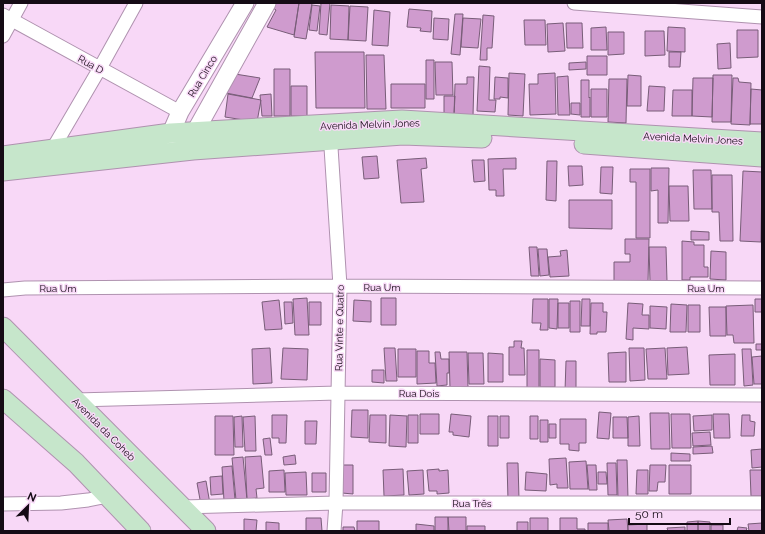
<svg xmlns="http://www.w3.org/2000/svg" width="765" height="534" viewBox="0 0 765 534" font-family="Raleway,sans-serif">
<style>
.building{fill:#cf9bce;stroke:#785d78}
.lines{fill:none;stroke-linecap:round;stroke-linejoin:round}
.minor-casing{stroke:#af92af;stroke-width:15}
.tertiary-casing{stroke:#af92af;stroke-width:19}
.secondary-casing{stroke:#af92af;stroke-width:21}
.minor{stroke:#fff;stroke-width:13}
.tertiary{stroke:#fff;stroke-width:17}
.secondary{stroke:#c6e6cb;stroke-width:19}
.labels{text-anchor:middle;stroke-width:3;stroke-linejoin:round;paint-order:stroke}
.street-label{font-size:10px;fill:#150b15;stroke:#f8d8f7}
</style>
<rect width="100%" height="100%" fill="#f8d8f7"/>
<path class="building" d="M275,3H299L294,35L267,27L276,10L273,8Z
M299,3H312L306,39L294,37Z
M321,3H330L327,35L319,34Z
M312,5L320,6L317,31L309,30Z
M331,5L349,6L348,40L330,39Z
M350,6L368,7L366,41L348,40Z
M409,9L432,11L431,32L420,31L421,28L407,27Z
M374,10L390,12L388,46L372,45Z
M455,14H463L460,55L451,54Z
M483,15L494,16L492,48H487V60H480Z
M434,18L449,19L448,40L433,39Z
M463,18L481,19L478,48L461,47Z
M524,20H545L546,45H525Z
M563,23L565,51L548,52L547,24Z
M566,23H582L583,48H567Z
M606,27L607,50H591V28Z
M668,27L685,28V52L667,51Z
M737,30H758V57L737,58Z
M645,31H664L665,55L645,56Z
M608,32H624V54L608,55Z
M730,43L731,68L718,69L717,44Z
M315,52H364L365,108H316Z
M669,52H681L680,67H669Z
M366,55H384L386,109H367Z
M587,56H607V75H587Z
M426,60H434V99H426Z
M435,62H452L453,95H436Z
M586,62V69L569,70V63Z
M479,66L490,67L489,100H496L495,112L477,111Z
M274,69H290V116H274Z
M509,73L525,74L523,116L508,115Z
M555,73L556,114L530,115L529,84H538V74Z
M235,74L260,78L252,98L226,93Z
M628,75L641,76V106H627Z
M713,75H732L731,122H712Z
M568,76L570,115H558L557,77Z
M467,77H474L473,116L454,115L455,84H467Z
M495,77L508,78V98L500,97V99H494Z
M693,78H713L712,117L692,116Z
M733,78H738L739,82L751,83L750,125L731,124Z
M609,79H627L626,123L608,122Z
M581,80H589V98L590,97V117H581Z
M391,84H425V108H391Z
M291,86H307V116H291Z
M649,86L665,87L664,111H647Z
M591,89H607V117H591Z
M751,89L762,90V124H750Z
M673,90H692V116H672Z
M228,94L261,100L257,122L225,117Z
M271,94L272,116H262L260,95Z
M444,96H455L454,115H444Z
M571,103H580V115L571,114Z
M377,156L379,178L364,179L362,157Z
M426,158L427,168L421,169L424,202L401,203L397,160Z
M516,158V169H503L504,196H496V190H489L488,159Z
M472,160H484L485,181L474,182Z
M547,161H557L556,201L546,200Z
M568,166H582L583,185L569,186Z
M601,167H613L612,194L600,193Z
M651,168H669L668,223H658V190L651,191Z
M630,169H650V238H636V182H630Z
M693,170H711L712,209H694Z
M743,171L762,172L761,242L740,241Z
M712,175H732L733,241H720L719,212H712Z
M669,186H688L689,221H670Z
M569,200H612V229L569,228Z
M691,231L709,232V240H691Z
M625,239H649L648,282L614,281V262H630V254H625Z
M682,241L694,242V245H704V267H708V277H690V280H682Z
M529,247H537L539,276H531Z
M649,247H666L667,281H650Z
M538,249H547L549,275L540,276Z
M567,250L569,276L550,277L548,257L561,256L560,251Z
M711,251L726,252V280L710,279Z
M307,298L309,335H295L293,299Z
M381,298H396V325H381Z
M533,299H548V330H540L541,323H532Z
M549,299H558L557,329L549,328Z
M582,299H590V326H581Z
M755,299H762V312H755Z
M279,300L282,329L265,330L262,302Z
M354,300L371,301V322L353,321Z
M570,301H580V332H570Z
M284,302H292L293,323L285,324Z
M309,302H321V325H309Z
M558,303H569V328H558Z
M591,303H603V312H607L606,332H597V334H590Z
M628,303L643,304L642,315H649V329L633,328V340L626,339Z
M671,304L687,305L686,332H670Z
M688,305H700V332H688Z
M753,305L754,343H734L733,335H727L726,306Z
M650,306L667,307L666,329L650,328Z
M709,307H726V336H710Z
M514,341H522L521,348H524L525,375H509V347H514Z
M756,344H762V350H756Z
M687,347L689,374L668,375L667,348Z
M270,348L272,383L253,384L252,349Z
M283,348L308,349L307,380L281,379Z
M384,348H395L397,381H386Z
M629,348H644L645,380L630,381Z
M665,348L667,379H648L646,349Z
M398,349H416V377H398Z
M742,349H751L753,385L744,386Z
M527,350H539V389H527Z
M417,351H429V363H435L436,383L417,384Z
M435,352H440L441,359H449V373H447V385L437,386Z
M449,352H467L468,387L450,388Z
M626,352V382H609L608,353Z
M468,353H483L484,384H469Z
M488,353L503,354V382H488Z
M735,354V385H710L709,355Z
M762,356V384H754L752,357Z
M540,359L555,360V387H540Z
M566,361H576V391H565Z
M372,370H384V383L372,382Z
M352,410H368V438L351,437Z
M599,412L611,413L609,439L597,438Z
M650,413H669L670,449H651Z
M420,414H439V434H420Z
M451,414L471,416L469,437L453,435V432H449Z
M671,414H690L691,448H672Z
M713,414H729L730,438H714Z
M272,415H287L286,443H279V438H272Z
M370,415H386V443L369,442Z
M390,415L407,416L406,447L389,446Z
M408,415H418V443H408Z
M712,415V430L694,431L693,416Z
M742,415H750V421L755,422L754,436H741Z
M215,416H233L234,455H215Z
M242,416L243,447H235L234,417Z
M255,416L256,451H245L243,417Z
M488,416H498V446H488Z
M500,416H509V438H500Z
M530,416H538V439H530Z
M639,416L640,446H628V417Z
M613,417H627L628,438H613Z
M560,419H586V443H579V451L569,450V444H560Z
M540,420H548V442H540Z
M305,421H317L316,444H305Z
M549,424H556V438H549Z
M710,432L711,445L693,446L692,433Z
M270,438L272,455H265L263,439Z
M712,446L713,453L693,454V447Z
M762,449V467L752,468L751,450Z
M671,453L690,454V461H671Z
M295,455L296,464L284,465L283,457Z
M261,456L264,488L256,489L257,498L247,499L245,457Z
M243,457L247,500H236L232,458Z
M566,458L568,488H557V484L550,485L549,459Z
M617,460H627L628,499H618Z
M586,461L588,489H570L569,462Z
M507,463H518L519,499L508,500Z
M607,463H616L617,495H608Z
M342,465H353V494L342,493Z
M587,465H596L597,490H589Z
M650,465H666L665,482H658L657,491H649Z
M669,465H691V494H669Z
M232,466L235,500L224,501L222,467Z
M403,469L404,495L384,496L383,470Z
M439,469V471L448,470L449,493L437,494V491H429L427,470Z
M284,470L285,492H269V471Z
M423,470L424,494L409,495L407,471Z
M637,470H648V494H636Z
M750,470H762V496H751Z
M306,472L307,495H286L285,473Z
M526,472L547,474L546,491L525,490Z
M598,472H606L607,484H598Z
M312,473H326V492H312Z
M222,476L223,494L211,495L210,477Z
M206,481L210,504L201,505L197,483Z
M435,517H448V531H435Z
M448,517H466V531H449Z
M306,518H321L322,531H306Z
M530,518H548V531H530Z
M560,518H577V529H585V531H560Z
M244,519L257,520L256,531H244Z
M627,519L628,531H609L608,520Z
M357,521H379V531H357Z
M698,521L710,522V531H698Z
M698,521V531H687V522Z
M266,522L279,523V531H266Z
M517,522H528V531H517Z
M588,523H608V531H588Z
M762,523V531H749L748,524Z
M416,524L434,526V531H416Z
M647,524V531H628V525Z
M711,525H723V531H711Z
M467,526H485V531H467Z
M343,527H354L355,531H343Z
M685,527V531H668L667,528Z
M738,527L747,528L746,531H737Z"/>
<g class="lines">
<g class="minor-casing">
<path id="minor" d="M574,3L762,17
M3,15L180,112
M3,36L21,3
M330,132L340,286L336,503L334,531
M52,150L100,68L136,3
M3,290L25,288L340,286L762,288
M76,400L338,393L762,395
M3,504L61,503L88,500L108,496
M182,507L336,503H762"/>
</g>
<g class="tertiary-casing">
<path id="tertiary" d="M194,144L195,132L267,3
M171,145V133L180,112L245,3"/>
</g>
<g class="secondary-casing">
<path id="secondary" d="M584,144L762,157
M3,156L171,133L402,120L762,142
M3,171L193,150L403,135L482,138
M3,327L206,531
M3,399L76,463L141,531"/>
</g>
<use href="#minor" class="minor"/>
<use href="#tertiary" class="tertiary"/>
<use href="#secondary" class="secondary"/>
</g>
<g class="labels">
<g class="street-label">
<text transform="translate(91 64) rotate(29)" y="4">Rua D</text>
<text transform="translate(202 76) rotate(-59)" y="4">Rua Cinco</text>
<text transform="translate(370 124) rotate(-2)" y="4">Avenida Melvin Jones</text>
<text transform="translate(693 138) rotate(3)" y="4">Avenida Melvin Jones</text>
<text x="382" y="291">Rua Um</text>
<text x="58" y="292">Rua Um</text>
<text x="706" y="292">Rua Um</text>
<text transform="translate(339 328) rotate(-89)" y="4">Rua Vinte e Quatro</text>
<text x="419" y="397">Rua Dois</text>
<text transform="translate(104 429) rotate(45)" y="4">Avenida da Coheb</text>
<text x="472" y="507">Rua Três</text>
</g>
</g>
<rect width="765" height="534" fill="none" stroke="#150b15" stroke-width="8"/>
<g transform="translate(28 506) rotate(24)" stroke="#f8d8f7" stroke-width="3" paint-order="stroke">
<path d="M0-3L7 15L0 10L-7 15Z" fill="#150b15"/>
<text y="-6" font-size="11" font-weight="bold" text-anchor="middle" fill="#150b15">N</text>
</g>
<path d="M629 518v6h101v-6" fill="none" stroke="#150b15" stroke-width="2"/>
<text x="635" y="518" font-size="12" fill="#150b15" stroke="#f8d8f7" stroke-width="3" paint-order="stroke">50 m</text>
</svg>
